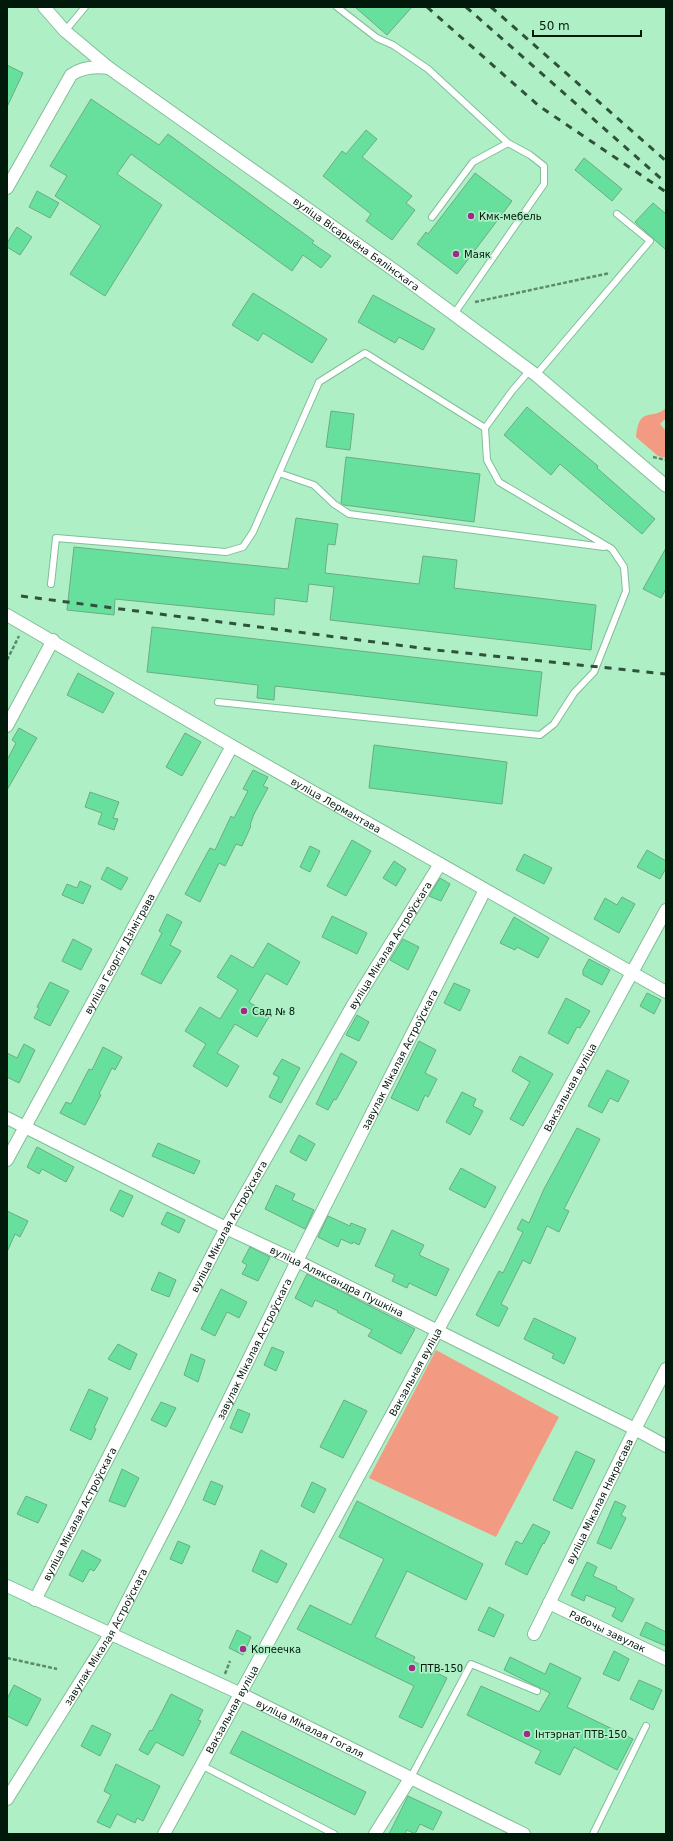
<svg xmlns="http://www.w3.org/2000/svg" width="673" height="1841" viewBox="0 0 673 1841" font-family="'DejaVu Sans',sans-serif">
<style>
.green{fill:#f39b82}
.building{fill:#67e09d;stroke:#6cab85}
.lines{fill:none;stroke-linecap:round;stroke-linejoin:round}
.service-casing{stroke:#80bf98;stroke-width:8}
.minor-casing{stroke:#80bf98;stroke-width:14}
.path{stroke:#5c8a6e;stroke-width:2.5;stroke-dasharray:4 2;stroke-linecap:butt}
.service{stroke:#fff;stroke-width:6}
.minor{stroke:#fff;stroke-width:12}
.rail{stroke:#2f523d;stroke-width:3;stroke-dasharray:7 7;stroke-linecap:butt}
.poi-dot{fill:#9d2b87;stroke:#aeefc6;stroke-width:1.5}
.labels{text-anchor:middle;stroke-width:3.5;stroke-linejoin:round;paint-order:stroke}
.poi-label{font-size:10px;fill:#01190b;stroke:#aeefc6;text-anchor:start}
.street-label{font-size:10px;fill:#01190b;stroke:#aeefc6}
</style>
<rect width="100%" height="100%" fill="#aeefc6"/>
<path class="green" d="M666,408V418L660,424L666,431V458L658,456L636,437C639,405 652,421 666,408Z
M436,1350L559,1417L496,1537L369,1478Z"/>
<path class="building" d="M355,7H412L387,35Z
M7,65L23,73L7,107Z
M91,99L159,145L168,134L314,241L312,243L331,256L321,268L303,255L292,271L131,154L117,174L162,205L105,296L70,274L101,226L55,196L67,176L50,166Z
M366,130L377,139L362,157L412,196L406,203L415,210L392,240L366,221L371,214L323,176L342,151L346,154Z
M584,158L622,189L612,201L575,170Z
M475,173L512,201L457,274L417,244L426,232L428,234Z
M37,191L59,203L50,218L29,207Z
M653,203L666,214V250L635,222Z
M17,227L32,237L20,255L7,247V243Z
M253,293L327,339L312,363L263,333L258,341L232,325Z
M373,295L435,329L423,350L399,337L395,343L358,322Z
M527,407L598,466L597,468L655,519L642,534L560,464L551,475L504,435Z
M331,411L354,414L350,450L326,447Z
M346,457L480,474L474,522L344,505L341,503Z
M296,518L338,524L335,545L328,544L325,573L419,584L423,556L457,560L454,588L596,605L591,650L330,620L334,587L309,584L307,602L275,598L274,615L115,599L114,615L67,610L74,547L288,569Z
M666,548V589L661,598L643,589Z
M152,627L542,672L537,716L275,686L274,700L257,698L258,685L147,672Z
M78,673L114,693L103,713L67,695Z
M19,728L37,738L7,790V760L16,743L12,740Z
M185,733L201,742L182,776L166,767Z
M374,745L507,762L502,804L369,788Z
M253,770L268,777L263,786L268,788L254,814L250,825L251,826L242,846L236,844L225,866L219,863L200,902L185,894L210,848L215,850L231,816L234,818L248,791L243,789Z
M90,792L119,802L113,818L118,819L114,830L98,824L102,813L85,807Z
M352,840L371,851L346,896L327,886Z
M310,846L320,851L310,872L300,867Z
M647,850L666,861V868L660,879L637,867Z
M524,854L552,868L544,884L516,870Z
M394,861L406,869L396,886L383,878Z
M107,867L128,878L121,890L101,879Z
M440,878L450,884L441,901L429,896Z
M80,881L91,886L83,904L62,895L67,884L77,888Z
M622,897L635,904L619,933L594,919L605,898L617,905Z
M167,914L182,922L170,945L181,951L161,984L141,974L162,933L159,931Z
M332,916L367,933L357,954L322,937Z
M514,917L549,938L538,958L517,947L515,950L500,943Z
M73,939L92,949L81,970L62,961Z
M403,939L419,947L408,970L390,960Z
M268,943L300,962L287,985L266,973L249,1002L270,1015L257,1037L235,1024L217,1053L239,1066L227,1087L193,1066L206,1044L185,1031L200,1007L220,1019L238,990L217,977L231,955L253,968Z
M589,959L610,970L602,985L583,975V970Z
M50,982L69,991L50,1026L34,1018L39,1008L37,1007Z
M454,983L470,990L460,1011L444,1003Z
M647,993L661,1000L654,1014L640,1006Z
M566,998L590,1011L580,1028L577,1027L568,1044L548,1033Z
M357,1015L369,1022L359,1041L346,1035Z
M419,1041L436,1050L425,1073L437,1079L428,1097L425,1095L418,1111L391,1098Z
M24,1044L35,1050L19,1083L7,1077V1053L17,1058Z
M103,1047L122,1057L115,1070L112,1068L99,1094L101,1095L85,1125L60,1113L66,1102L71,1104L89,1069L92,1070Z
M341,1053L357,1062L336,1100L334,1099L328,1110L316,1104Z
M520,1056L553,1074L523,1126L510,1119L530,1082L512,1071Z
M282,1059L300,1068L281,1103L269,1097L279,1077L273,1074Z
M607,1070L629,1081L618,1102L610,1098L602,1113L588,1106Z
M462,1092L476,1099L473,1106L483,1111L470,1135L446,1122Z
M577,1128L600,1139L564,1209L569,1211L559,1232L547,1226L530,1264L523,1260L501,1304L508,1308L499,1326H497L476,1315L499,1271L503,1273L523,1232L517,1229L522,1219L529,1223L544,1189Z
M299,1135L315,1144L306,1161L290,1152Z
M158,1143L200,1161L194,1174L152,1156Z
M37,1147L74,1167L66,1182L42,1169L39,1174L27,1167Z
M461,1168L496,1187L485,1208L449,1189Z
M276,1185L295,1194L292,1200L314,1210L305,1229L265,1209Z
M120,1190L133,1196L123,1217L110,1210Z
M7,1211L28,1221L20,1237L15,1234L7,1252Z
M167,1212L185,1220L179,1233L161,1224Z
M328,1216L350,1226L351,1223L366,1229L359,1245L353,1242L352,1244L341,1239L338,1247L318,1237Z
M392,1230L424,1245L419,1255L449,1269L436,1296L409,1283L407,1288L392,1281L395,1275L375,1266Z
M250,1247L270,1257L258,1281L242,1274L247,1265L242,1262Z
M159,1272L176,1280L169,1297L151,1290Z
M307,1274L415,1329L401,1354L368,1336L372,1330L337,1312L338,1311L315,1300L312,1307L295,1298Z
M221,1289L247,1302L239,1318L227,1312L215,1336L201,1329Z
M534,1318L576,1338L564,1364L552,1358L554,1354L524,1339Z
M118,1344L137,1354L130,1370L108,1359Z
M272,1347L284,1352L276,1371L264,1365Z
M191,1354L205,1360L198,1382L184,1375Z
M89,1389L108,1398L94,1428L96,1429L91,1440L70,1430Z
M344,1400L367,1411L343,1458L320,1447Z
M161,1402L176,1408L166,1427L151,1420Z
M238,1409L250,1414L242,1433L230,1428Z
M576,1451L595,1460L572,1509L553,1500Z
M122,1469L139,1478L125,1507L109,1501Z
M211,1481L223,1486L215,1505L203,1500Z
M312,1482L326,1489L314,1513L301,1506Z
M26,1496L47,1505L38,1523L17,1514Z
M357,1501L483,1564L466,1600L407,1571L375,1637L415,1657L413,1661L447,1678L422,1728L399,1717L414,1686L297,1629L310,1605L351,1625L384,1559L339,1537Z
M615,1501L626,1506L621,1515L626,1518L611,1549L597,1543Z
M533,1524L550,1532L544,1544L543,1543L527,1575L505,1564L516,1541L522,1544Z
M178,1541L190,1546L182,1564L170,1559Z
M82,1550L101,1560L94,1571L90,1569L83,1582L69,1575Z
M261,1550L287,1564L277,1583L252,1571Z
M587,1562L597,1567L593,1576L617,1587L616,1589L634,1599L622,1622L612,1616L616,1608L586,1595L584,1601L571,1595Z
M489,1607L504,1615L494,1637L478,1630Z
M646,1622L666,1632V1646L640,1635Z
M237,1630L251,1637L243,1655L229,1648Z
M614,1651L629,1659L619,1681L603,1674Z
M510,1657L545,1674L550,1663L581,1678L567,1707L633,1739L617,1770L574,1747L560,1775L535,1763L541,1751L467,1715L481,1686L539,1712L550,1693L504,1670Z
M639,1680L662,1690L653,1710L630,1699Z
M14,1685L41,1699L27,1726L7,1716V1699Z
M171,1694L203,1710L198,1720L201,1721L183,1756L156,1742L148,1755L139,1750L150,1730L152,1731Z
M92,1725L111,1734L100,1756L81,1746Z
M242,1731L366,1792L355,1815L230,1753Z
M116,1764L160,1786L143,1821L137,1818L135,1823L117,1814L110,1828L97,1822L111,1795L104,1791Z
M408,1796L442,1812L433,1830L420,1824L415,1834L407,1830L405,1834H389Z"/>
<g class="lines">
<g class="service-casing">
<path id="service" d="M337,7L377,38L393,45L428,69L508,143
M65,31L85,7
M432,217L473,162L508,143L530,155L544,166V184L454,314
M536,375L650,241L617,214
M279,473L314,485L334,504L349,514L604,547
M51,584L56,538L226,552L243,547L253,532L319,382L365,353L485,428
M218,702L540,735L554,724L574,693L594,672L626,591L624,567L612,549L499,482L487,460L485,428L512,391L530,370
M201,1765L334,1834
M411,1777L471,1664L537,1691
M593,1834L646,1726"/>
</g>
<g class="minor-casing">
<g id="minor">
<path id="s1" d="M44,7L65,31L109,68L398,273L536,375L666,486"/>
<path d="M7,188L71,75C82,67 94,66 109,68"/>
<path id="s2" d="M7,615L232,746L666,992"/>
<path d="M7,726L53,640"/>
<path id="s3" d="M7,1118L226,1228L297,1261L635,1429L666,1446"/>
<path id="s4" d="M7,1160L232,746"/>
<path id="s5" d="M7,1586L239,1693L524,1834"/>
<path id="s6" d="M35,1600L226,1228L353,1005L440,864"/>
<path id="s7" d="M549,1603L666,1659"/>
<path id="s8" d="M534,1634L635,1429L666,1369"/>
<path id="s9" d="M7,1799L111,1633L177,1505L297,1261L485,890"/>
<path id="s10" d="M164,1834L666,910"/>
<path d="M375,1834L411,1777"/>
</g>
</g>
<path class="path" d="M475,302L610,273
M653,457L666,460
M7,660L19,636
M7,1658L57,1669
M225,1674L230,1661"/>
<use href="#service" class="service"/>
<use href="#minor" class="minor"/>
<path class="rail" d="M427,7L539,106L666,192
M466,7L666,183
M491,7L666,161
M21,596L436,650L666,674"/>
</g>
<g class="poi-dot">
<circle cx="471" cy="216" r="4"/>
<circle cx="456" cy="254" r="4"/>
<circle cx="244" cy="1011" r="4"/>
<circle cx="243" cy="1649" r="4"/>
<circle cx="412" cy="1668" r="4"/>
<circle cx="527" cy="1734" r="4"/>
</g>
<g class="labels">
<g class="poi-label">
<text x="479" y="220">Кмк-мебель</text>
<text x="464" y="258">Маяк</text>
<text x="252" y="1015">Сад № 8</text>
<text x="251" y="1653">Копеечка</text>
<text x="420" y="1672">ПТВ-150</text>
<text x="535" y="1738">Інтэрнат ПТВ-150</text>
</g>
<g class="street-label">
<text dy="4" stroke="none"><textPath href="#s1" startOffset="393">вуліца Вісарыёна Бялінскага</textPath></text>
<text dy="4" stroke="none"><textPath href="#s2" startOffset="380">вуліца Лермантава</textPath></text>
<text dy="4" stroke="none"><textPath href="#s6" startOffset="745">вуліца Мікалая Астроўскага</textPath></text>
<text dy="4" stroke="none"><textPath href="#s4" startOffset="235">вуліца Георгія Дзімітрава</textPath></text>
<text dy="4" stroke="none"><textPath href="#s9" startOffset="838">завулак Мікалая Астроўскага</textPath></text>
<text dy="4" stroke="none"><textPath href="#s10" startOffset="850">Вакзальная вуліца</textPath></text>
<text dy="4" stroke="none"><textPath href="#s6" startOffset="421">вуліца Мікалая Астроўскага</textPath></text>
<text dy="4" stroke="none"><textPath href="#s3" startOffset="368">вуліца Аляксандра Пушкіна</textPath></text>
<text dy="4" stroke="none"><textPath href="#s9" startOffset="514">завулак Мікалая Астроўскага</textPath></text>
<text dy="4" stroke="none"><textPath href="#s10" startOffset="526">Вакзальная вуліца</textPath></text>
<text dy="4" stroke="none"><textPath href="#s8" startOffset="148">вуліца Мікалая Някрасава</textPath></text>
<text dy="4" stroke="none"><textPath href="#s6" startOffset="97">вуліца Мікалая Астроўскага</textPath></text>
<text dy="4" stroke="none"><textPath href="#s7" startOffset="65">Рабочы завулак</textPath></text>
<text dy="4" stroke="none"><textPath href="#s9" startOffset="190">завулак Мікалая Астроўскага</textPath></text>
<text dy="4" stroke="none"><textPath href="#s10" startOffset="142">Вакзальная вуліца</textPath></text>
<text dy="4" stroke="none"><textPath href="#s5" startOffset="335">вуліца Мікалая Гогаля</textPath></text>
</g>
</g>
<rect width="673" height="1841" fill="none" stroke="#01190b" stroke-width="16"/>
<path d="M533 30v6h108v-6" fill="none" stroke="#01190b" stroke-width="2"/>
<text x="539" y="30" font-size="12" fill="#01190b" stroke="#aeefc6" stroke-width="3" paint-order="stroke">50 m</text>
</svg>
